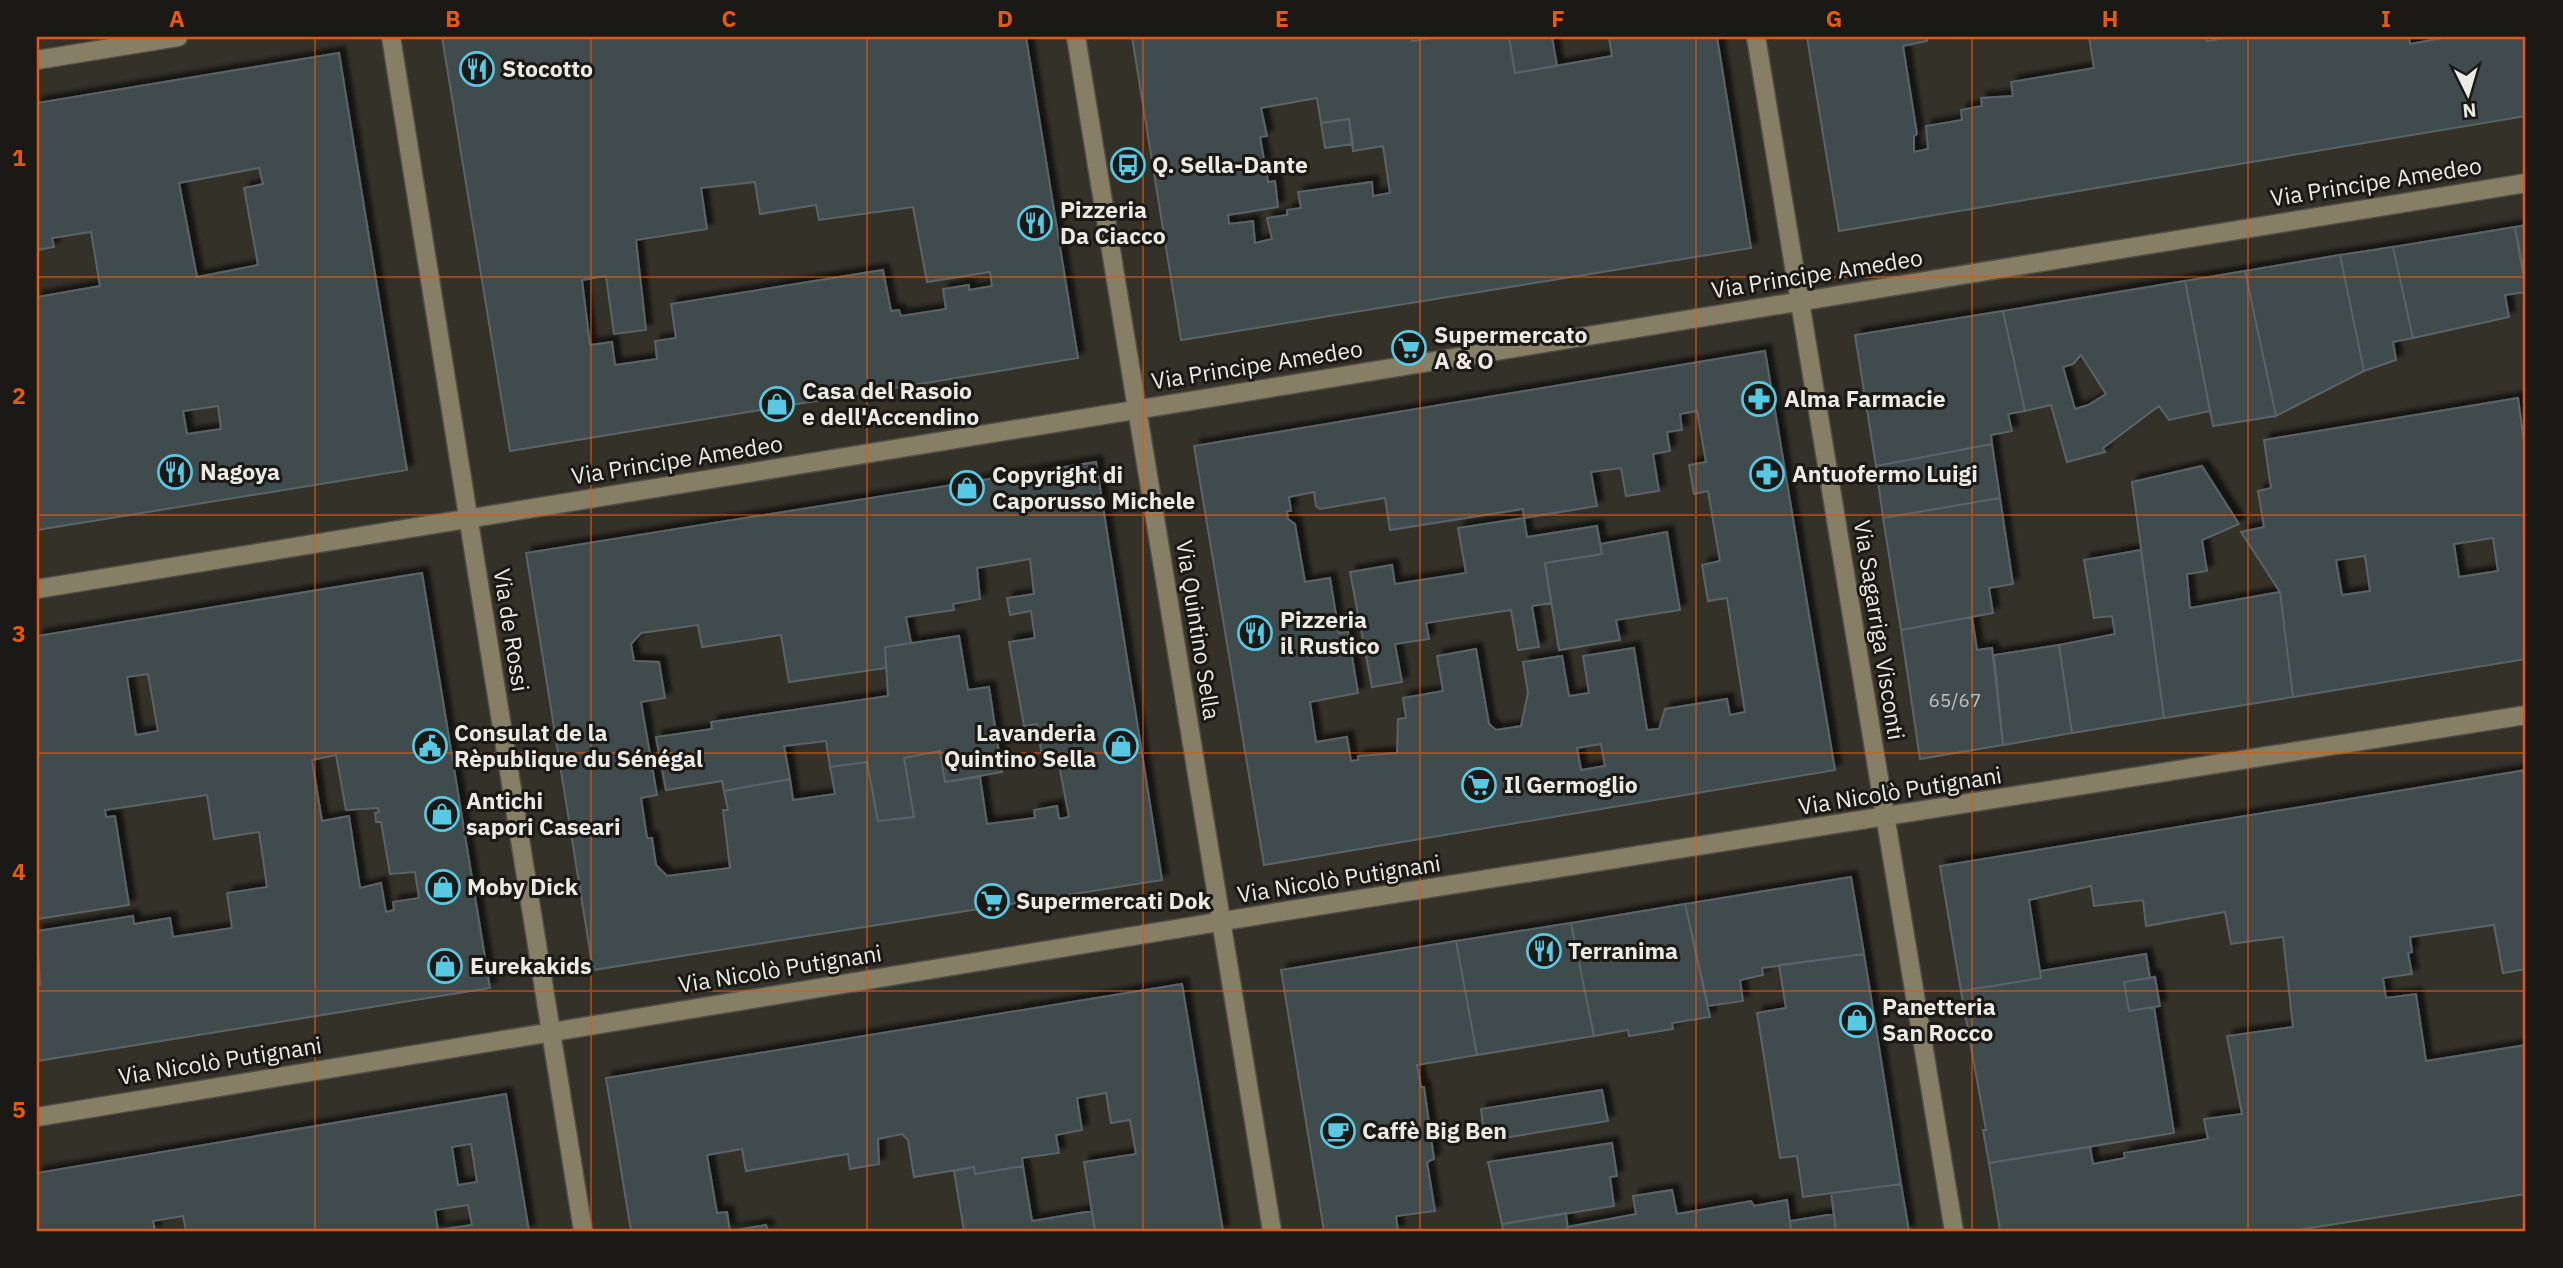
<svg xmlns="http://www.w3.org/2000/svg" width="2563" height="1268" viewBox="0 0 2563 1268" font-family="'IBM Plex Sans',sans-serif">
<style>
.building{fill:#414b4e;stroke:#5a6467;stroke-width:2;fill-rule:evenodd;filter:url(#shadow)}
.lines{fill:none;stroke-linecap:round;stroke-linejoin:round}
.minor-casing{stroke:#514f47;stroke-width:21}
.minor{stroke:#877e66;stroke-width:18}
.grid{fill:none;stroke:#e8590c;stroke-width:2;stroke-opacity:0.55}
.labels{text-anchor:middle;stroke-width:6;stroke-linejoin:round;paint-order:stroke}
.number-label{font-size:19px;fill:#c1c2bf}
.poi-label{font-size:23px;font-weight:bold;fill:#eceae5;stroke:#1a1915;text-anchor:start}
.street-label{font-size:23px;fill:#eceae5;stroke:#1a1915}
.neatline{fill:none;stroke:#e8590c;stroke-width:2.5}
.grid-label{font-size:23px;text-anchor:middle;font-weight:bold;fill:#e8590c}
</style>
<defs>
<filter id="shadow"><feDropShadow dx="6" dy="-6" stdDeviation="2" flood-color="#0009"/></filter>
</defs>
<rect width="100%" height="100%" fill="#343129"/>
<path class="building" d="M442,37H1026L1078,358L510,451ZM755,182L760,214L816,205L819,220L913,207L927,282L990,272L992,286L969,290V285L943,289L946,309L901,316L899,310L891,311L883,270L671,304L676,338L655,341L657,359L615,365L612,342L590,345L582,280L606,276L614,334L646,330L636,240L707,229L701,188Z
M1132,37H1412V41L1440,37H1509L1515,73L1612,56L1609,37H1717L1751,248L1181,340ZM1317,98L1321,123L1349,119L1353,151L1383,146L1390,193L1373,196L1372,182L1298,192L1301,208L1287,210V215L1267,218L1272,239L1255,243L1253,221L1229,224L1228,215L1278,207L1275,181L1268,182L1260,137L1267,136L1261,108Z
M1509,37H1552L1557,66L1515,73Z
M1807,37H1927V41L1903,46L1917,134L1914,136V152L1928,149L1926,126L1962,120L1961,110L1982,106L1981,98L2013,96L2011,82L2094,68L2089,37H2206L2207,41L2231,37H2409L2410,44L2448,37H2526V116L1839,231Z
M339,53L407,470L37,530V297L100,286L91,232L52,238L54,247L37,250V103ZM259,168L263,184L244,188L258,265L197,277L179,183ZM218,406L221,429L187,434L183,411Z
M1349,119L1353,144L1325,148L1321,123Z
M2526,225V283L2515,227Z
M2515,227L2526,292L2505,295L2509,317L2413,338L2393,247Z
M2393,247L2413,338L2393,342L2396,360L2364,371L2340,255Z
M2340,255L2364,371L2276,416L2245,271Z
M2245,271L2276,416L2213,426L2185,281Z
M2185,281L2210,411L2169,420L2159,406L2103,448L2105,452L2067,462L2051,405L2025,411L2003,311ZM2081,355L2106,394L2088,405L2075,409L2063,367L2073,364Z
M2003,311L2025,411L2008,414L2012,431L1991,435L1992,444L1876,466L1855,335Z
M1765,351L1835,770L1264,865L1194,446ZM1697,411L1706,462L1689,465L1694,494L1708,491L1720,561L1702,565L1708,601L1727,598L1745,712L1730,715L1727,699L1665,709L1659,729L1647,730L1634,648L1583,656L1589,693L1569,696L1562,656L1523,662L1528,693L1521,726L1496,730L1489,724L1476,649L1437,656L1443,691L1403,698L1406,718L1398,719L1397,753L1358,756V760L1351,761L1347,737L1316,742L1310,702L1358,693L1348,632L1339,633L1330,578L1305,582L1295,524L1288,519L1287,511H1291L1289,497L1314,492L1316,506L1320,509L1385,498L1390,530L1523,509L1524,518L1597,506L1591,472L1621,468L1626,496L1659,491L1653,454L1670,451L1667,432L1682,430L1680,414ZM1601,744L1605,766L1581,770L1577,748Z
M2518,398L2526,456V659L2293,697L2280,592L2241,532L2264,527L2258,491L2271,488L2264,440ZM2493,538L2498,571L2459,577L2454,544ZM2365,556L2370,591L2342,595L2336,560Z
M1992,444L2000,498L1883,518L1876,466Z
M1096,462L1162,880L593,970L526,553ZM1030,559L1034,594L1007,598L1010,615L1031,611L1035,638L1009,642L1024,726L1037,724L1042,757L1057,754L1069,817L1059,819L1057,806L1034,810L1035,818L987,824L980,777L945,782L940,751L904,758L914,817L878,821L867,762L830,767L835,794L793,800L790,779L724,791L728,810H723L730,868L667,876L656,865L652,838H647L641,798L657,795L641,702L665,698L659,662L634,661L631,644L641,633L698,625L702,647L781,635L789,682L886,668L885,647L911,643L906,617L954,610L953,604L980,599L977,568Z
M2202,466L2239,524L2202,540L2207,571L2187,574L2190,608L2280,592L2293,697L2164,718L2132,482Z
M2000,498L2013,584L1989,588L1993,613L1901,630L1883,518Z
M1524,518L1527,537L1597,526L1602,554L1545,563L1551,603L1532,606L1539,647L1518,650L1511,610L1426,623L1429,639L1395,644L1402,682L1372,687L1350,572L1392,565L1395,584L1466,573L1458,528Z
M1667,532L1680,610L1616,620L1620,640L1559,650L1545,563L1602,554L1600,544Z
M2141,550L2164,718L2072,733L2059,645L2115,634L2112,616L2094,618L2084,560Z
M422,573L490,988L37,1061V985H40L37,931L133,916L134,924L170,918L173,937L232,928L227,893L267,887L259,832L214,839L207,795L105,810L106,817L115,816L129,905L37,919V636ZM148,674L158,731L136,735L127,677ZM336,755L346,810L378,808L379,812L375,813L376,822H381L390,874L415,872L419,898L393,902L394,910L386,912L381,883L360,888L349,816L322,821L312,760Z
M1972,617L1977,650L1992,648L2003,745L1920,759L1901,630Z
M959,636L968,690L989,687L1002,772L945,782L940,751L904,758L914,817L878,821L867,762L830,767L826,741L784,746L790,779L724,791L722,781L666,790L656,737L712,729L711,722L888,696L885,647Z
M2059,645L2072,733L2003,745L1994,655Z
M2526,770V969L2503,973L2494,925L2410,937L2412,952L2408,953L2412,974L2383,978L2386,998L2416,994L2426,1061L2526,1045V1194L2291,1231H2000L1989,1163L2090,1147L2093,1164L2125,1158L2124,1153L2208,1139L2204,1119L2242,1114L2227,1036L2293,1027L2283,937L2231,944L2225,912L2146,926L2143,900L2094,906L2091,886L2029,900L2041,978L1961,991L1940,866Z
M1851,877L1864,954L1762,968L1763,975L1740,980L1743,1001L1708,1006L1685,904Z
M1685,904L1710,1017L1672,1023L1673,1029L1629,1036L1628,1030L1594,1036L1571,923Z
M1571,923L1594,1036L1477,1055L1456,941Z
M1456,941L1477,1055L1417,1065L1421,1087H1424L1434,1159L1427,1162L1435,1211L1396,1216L1398,1231H1324L1281,970Z
M1864,954L1901,1184L1803,1197L1797,1156L1780,1158L1757,1013L1786,1008L1779,965Z
M2146,954L2150,978L2124,982L2129,1011L2154,1007L2174,1133L1989,1163L1983,1130H1986L1961,991L2041,978L2040,971Z
M2155,977L2160,1006L2129,1011L2124,982Z
M1182,984L1223,1231H1095L1084,1162L1136,1154L1130,1120L1111,1123L1106,1093L1077,1098L1082,1130L1056,1135L1059,1153L1022,1158L1023,1166L975,1174L974,1167L914,1177L908,1140L902,1134L878,1139L879,1164L850,1169L848,1154L746,1171L742,1149L707,1155L717,1213L727,1212L730,1231L766,1225L768,1231H631L606,1078Z
M1602,1090L1608,1121L1485,1141L1481,1109Z
M506,1094L529,1231H186L183,1216L153,1221L155,1231H37V1173ZM471,1144L477,1182L458,1185L452,1147ZM468,1205L472,1225L438,1230L435,1210Z
M1612,1143L1617,1176L1610,1177L1614,1206L1502,1224L1488,1162Z
M1023,1166L1032,1221L1092,1211L1095,1231H964L954,1171L974,1167L975,1174Z
M1901,1184L1909,1231H1836L1831,1193Z
M1672,1190L1677,1214L1751,1201L1754,1206L1787,1200L1791,1231H1568L1567,1227L1636,1214L1633,1196Z
M1566,1213L1568,1231H1503L1502,1224Z
M1834,1214L1836,1231H1791L1790,1221Z"/>
<g class="lines">
<g class="minor-casing">
<path id="minor" d="M391,37L583,1231
M1076,37L1272,1231
M1756,37L1954,1231
M37,60L178,37
M37,589L2526,183
M37,1117L1279,912L2526,715"/>
</g>
<use href="#minor" class="minor"/>
</g>
<path class="grid" d="M315,37V1231M591,37V1231M867,37V1231M1143,37V1231M1420,37V1231M1696,37V1231M1972,37V1231M2248,37V1231M37,277H2526M37,515H2526M37,753H2526M37,991H2526"/>
<defs>
<g id="restaurant-ring" transform="scale(1.75)"><circle r="9.5" fill="#1a1915" stroke="#57c9e2" stroke-width="1.5"/><path d="M-5-6h1v4h1v-4h1v4h1v-4h1v5L-1.5 .5V6h-2V.5L-5-1ZM5-6V6H3V1.5H1.5Q1.5-4 5-6Z" fill="#57c9e2"/></g>
<g id="bus-ring" transform="scale(1.75)"><circle r="9.5" fill="#1a1915" stroke="#57c9e2" stroke-width="1.5"/><path d="M-5-6H5V4H4V6H2V4H-2V6H-4V4H-5ZM-3.5-4V0h7V-4ZM-3.5 1.2v1.5H-2V1.2ZM2 1.2v1.5H3.5V1.2Z" fill="#57c9e2"/></g>
<g id="supermarket-ring" transform="scale(1.75)"><circle r="9.5" fill="#1a1915" stroke="#57c9e2" stroke-width="1.5"/><path d="M-6-5.5h2.5l.6 2H6L4.5 2H-2.5L-4.4-4H-6ZM-1.5 3.2a1.3 1.3 0 1 0 .1 0ZM3 3.2a1.3 1.3 0 1 0 .1 0Z" fill="#57c9e2"/></g>
<g id="pharmacy-ring" transform="scale(1.75)"><circle r="9.5" fill="#1a1915" stroke="#57c9e2" stroke-width="1.5"/><path d="M-2-6h4v4h4v4h-4v4h-4v-4h-4v-4h4Z" fill="#57c9e2"/></g>
<g id="shop-ring" transform="scale(1.75)"><circle r="9.5" fill="#1a1915" stroke="#57c9e2" stroke-width="1.5"/><path d="M-5-2.5h2.3a2.7 3.5 0 0 1 5.4 0H5L5.5 6h-11ZM-1.5-2.5h3a1.5 2.3 0 0 0-3 0Z" fill="#57c9e2"/></g>
<g id="civic-ring" transform="scale(1.75)"><circle r="9.5" fill="#1a1915" stroke="#57c9e2" stroke-width="1.5"/><path d="M-.6-6.5H3V-4.5H.6V-3L4-1V1h2V6H-6V1h2V-1L-.6-3ZM-1.2 2.5V6h2.4V2.5Z" fill="#57c9e2"/></g>
<g id="cafe-ring" transform="scale(1.75)"><circle r="9.5" fill="#1a1915" stroke="#57c9e2" stroke-width="1.5"/><path d="M-5.5-4.5H6V0H3Q3 3.5 0 3.5H-2.5Q-5.5 3.5-5.5 0ZM3-3.2v2h1.7v-2ZM-6 4.5H4V6H-6Z" fill="#57c9e2"/></g>
</defs>
<g fill-rule="evenodd">
<use href="#restaurant-ring" x="477" y="69"/>
<use href="#bus-ring" x="1128" y="165"/>
<use href="#restaurant-ring" x="1035" y="223"/>
<use href="#supermarket-ring" x="1409" y="348"/>
<use href="#pharmacy-ring" x="1759" y="399"/>
<use href="#shop-ring" x="777" y="404"/>
<use href="#restaurant-ring" x="175" y="472"/>
<use href="#pharmacy-ring" x="1767" y="474"/>
<use href="#shop-ring" x="967" y="488"/>
<use href="#restaurant-ring" x="1255" y="633"/>
<use href="#civic-ring" x="430" y="746"/>
<use href="#shop-ring" x="1121" y="746"/>
<use href="#supermarket-ring" x="1479" y="785"/>
<use href="#shop-ring" x="442" y="814"/>
<use href="#shop-ring" x="443" y="887"/>
<use href="#supermarket-ring" x="992" y="901"/>
<use href="#restaurant-ring" x="1544" y="951"/>
<use href="#shop-ring" x="445" y="966"/>
<use href="#shop-ring" x="1857" y="1020"/>
<use href="#cafe-ring" x="1338" y="1131"/>
</g>
<g class="labels">
<g class="number-label">
<text x="1955" y="707">65/67</text>
</g>
<g class="poi-label">
<text x="502" y="77">Stocotto</text>
<text x="1152" y="173">Q. Sella-Dante</text>
<text x="1060" y="218">Pizzeria<tspan x="1060" dy="26">Da Ciacco</tspan></text>
<text x="1434" y="343">Supermercato<tspan x="1434" dy="26">A &amp; O</tspan></text>
<text x="802" y="399">Casa del Rasoio<tspan x="802" dy="26">e dell'Accendino</tspan></text>
<text x="1784" y="407">Alma Farmacie</text>
<text x="200" y="480">Nagoya</text>
<text x="1792" y="482">Antuofermo Luigi</text>
<text x="992" y="483">Copyright di<tspan x="992" dy="26">Caporusso Michele</tspan></text>
<text x="1280" y="628">Pizzeria<tspan x="1280" dy="26">il Rustico</tspan></text>
<text x="454" y="741">Consulat de la<tspan x="454" dy="26">Rèpublique du Sénégal</tspan></text>
<text x="1096" y="741" text-anchor="end">Lavanderia<tspan x="1096" dy="26">Quintino Sella</tspan></text>
<text x="1504" y="793">Il Germoglio</text>
<text x="466" y="809">Antichi<tspan x="466" dy="26">sapori Caseari</tspan></text>
<text x="467" y="895">Moby Dick</text>
<text x="1016" y="909">Supermercati Dok</text>
<text x="1568" y="959">Terranima</text>
<text x="470" y="974">Eurekakids</text>
<text x="1882" y="1015">Panetteria<tspan x="1882" dy="26">San Rocco</tspan></text>
<text x="1362" y="1139">Caffè Big Ben</text>
</g>
<g class="street-label">
<text transform="translate(2376 182) rotate(-9)" y="8">Via Principe Amedeo</text>
<text transform="translate(1817 274) rotate(-9)" y="8">Via Principe Amedeo</text>
<text transform="translate(1257 365) rotate(-9)" y="8">Via Principe Amedeo</text>
<text transform="translate(677 460) rotate(-9)" y="8">Via Principe Amedeo</text>
<text transform="translate(511 630) rotate(81)" y="8">Via de Rossi</text>
<text transform="translate(1198 630) rotate(81)" y="8">Via Quintino Sella</text>
<text transform="translate(1879 630) rotate(81)" y="8">Via Sagarriga Visconti</text>
<text transform="translate(1900 791) rotate(-9)" y="8">Via Nicolò Putignani</text>
<text transform="translate(1339 879) rotate(-9)" y="8">Via Nicolò Putignani</text>
<text transform="translate(780 969) rotate(-9)" y="8">Via Nicolò Putignani</text>
<text transform="translate(220 1061) rotate(-9)" y="8">Via Nicolò Putignani</text>
</g>
</g>
<rect width="2563" height="1268" fill="none" stroke="#1a1915" stroke-width="77"/>
<g transform="translate(2468 94) rotate(175)" stroke="#1a1915" stroke-width="5" paint-order="stroke">
<path d="M0-5L12 26L0 18L-12 26Z" fill="#eceae5"/>
<text y="-10" font-size="19" font-weight="bold" text-anchor="middle" fill="#eceae5">N</text>
</g>
<rect x="38" y="38" width="2486" height="1192" class="neatline"/>
<g class="grid-label">
<text x="177" y="27">A</text>
<text x="453" y="27">B</text>
<text x="729" y="27">C</text>
<text x="1005" y="27">D</text>
<text x="1282" y="27">E</text>
<text x="1558" y="27">F</text>
<text x="1834" y="27">G</text>
<text x="2110" y="27">H</text>
<text x="2386" y="27">I</text>
<text x="19" y="166">1</text>
<text x="19" y="404">2</text>
<text x="19" y="642">3</text>
<text x="19" y="880">4</text>
<text x="19" y="1118">5</text>
</g>
</svg>
